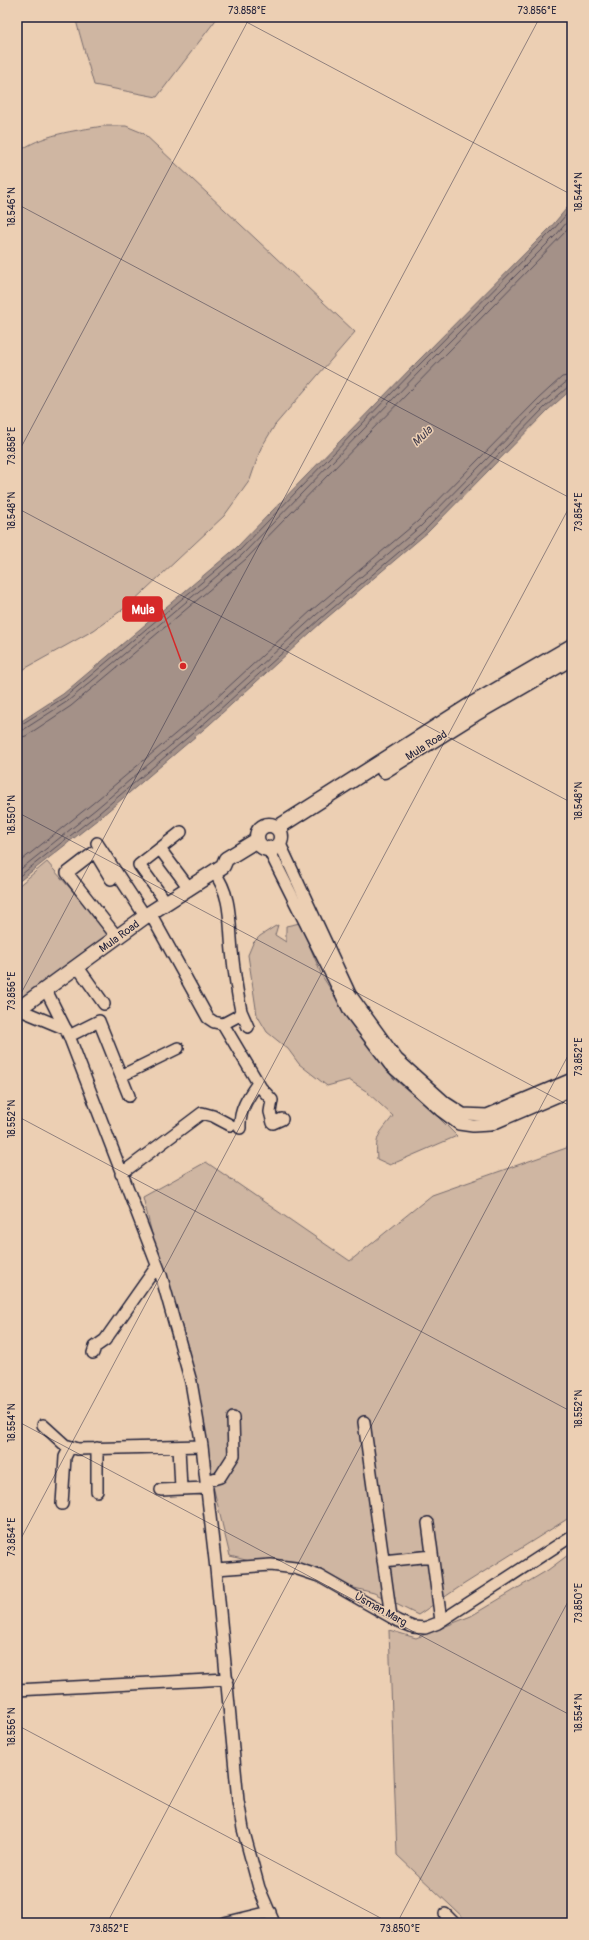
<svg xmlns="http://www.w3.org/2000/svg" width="589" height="1940" viewBox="0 0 589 1940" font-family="Pangolin,sans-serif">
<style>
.green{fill:#cfb6a2;stroke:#786c6e}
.water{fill:#a49188;stroke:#706569}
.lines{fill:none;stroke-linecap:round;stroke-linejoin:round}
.shore{stroke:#564e5a;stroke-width:1}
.minor-casing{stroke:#22223b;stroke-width:14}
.major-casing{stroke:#22223b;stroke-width:17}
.minor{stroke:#eccfb3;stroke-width:11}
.major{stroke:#eccfb3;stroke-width:14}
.ticks{fill:none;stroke:#22223b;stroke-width:1;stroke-opacity:0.45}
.labels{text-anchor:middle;stroke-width:3;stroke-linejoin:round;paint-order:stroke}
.street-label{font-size:11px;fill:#22223b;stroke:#eccfb3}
.water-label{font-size:12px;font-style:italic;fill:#423e4e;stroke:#eccfb3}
.leader{fill:none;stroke:#d62828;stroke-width:1.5}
.callout-dot{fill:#d62828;stroke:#eccfb3;stroke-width:1.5}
.callout{fill:#d62828;stroke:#d62828;stroke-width:1.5}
.callout-label{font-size:12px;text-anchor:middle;font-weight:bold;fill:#fff}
.neatline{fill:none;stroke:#22223b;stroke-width:1.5}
.ticks-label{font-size:10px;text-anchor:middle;fill:#22223b}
</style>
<rect width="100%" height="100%" fill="#eccfb3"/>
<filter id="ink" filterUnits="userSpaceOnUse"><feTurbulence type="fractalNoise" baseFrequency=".025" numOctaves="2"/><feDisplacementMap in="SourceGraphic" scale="8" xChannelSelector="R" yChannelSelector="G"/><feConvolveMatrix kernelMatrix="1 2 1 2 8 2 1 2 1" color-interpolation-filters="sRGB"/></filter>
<g filter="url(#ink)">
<path class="green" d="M75,17H218L157,97L94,85Z
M103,126H126L143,133L355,332L275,425L261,448L250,480L224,516L129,605L94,630L17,673V153C41,134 74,131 103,126Z
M47,862L112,936L17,1003V887Z
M300,923L322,976L350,1019L393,1078L428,1107L457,1136L390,1165L377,1159C375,1134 379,1135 393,1116L366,1091L349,1080L327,1086L299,1064L288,1049L267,1032L257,1015L248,955L253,943L260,936L274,927L278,925L275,935L286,942V926Z
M572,1146V1516L458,1588L418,1615L374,1593L230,1556L143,1197L206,1162L350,1261L432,1195Z
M572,1552V1923H469L397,1855L389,1630L416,1638L471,1616L548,1570Z"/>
<path class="water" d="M572,202V389L548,410L428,532L322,622L210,724L102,816L17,883V724L63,694L236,548L415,364L550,228Z"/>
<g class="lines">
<path class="shore" d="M17,727L65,697L239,551L418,366L553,230L572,208
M17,732L23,730L68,701L242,555L421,370L557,234L572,216
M17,738L26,736L71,706L246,559L572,225
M17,864L92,804L200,713L312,610L417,522L538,399L562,377L572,375
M17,872L96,809L204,717L316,615L421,526L542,403L565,383L572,381
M17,878L99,813L207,721L320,619L425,530L545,407L568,387L572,386"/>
<g class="minor-casing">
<path id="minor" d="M97,843L145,916
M280,844L350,994L397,1059L446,1103L463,1114L487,1115L572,1079
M160,849L189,888
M269,850L350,1012L390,1065L440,1110L459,1124L473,1126L490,1125L572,1090
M214,872C232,896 229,922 232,951C234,971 237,992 241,1011L238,1016L223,1024
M111,879L96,854L93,853L67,873L117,937
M166,902L139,865L181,832
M150,913L208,1018L214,1022L223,1024L261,1088L272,1100L270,1112L273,1123L282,1119
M77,966L104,1004
M46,990L69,1036L161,1275L191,1382L202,1446L216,1569L238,1801L243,1829L259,1888L274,1923
M18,1009L66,1029
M241,1011L248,1027
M69,1036L99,1021L129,1096
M121,1076L178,1048
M240,1128C239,1110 248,1097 258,1083
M121,1174L202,1113L213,1116L230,1125
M93,1353L95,1347L105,1340L157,1266
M364,1422L391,1617
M43,1425L65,1445L78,1449L202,1446
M206,1481L220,1477L234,1455L233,1418
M181,1489L207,1488
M161,1490L181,1489L179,1447
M97,1491V1448
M62,1504L65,1457L70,1447
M428,1523L441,1621
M383,1561L432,1556
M216,1569L271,1565L295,1568L319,1576L398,1621L413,1627L425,1628L438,1623L572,1536
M17,1690L227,1679
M445,1914L454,1923
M224,1923L270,1912"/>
</g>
<g class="major-casing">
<path id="major" d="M384,771L475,714L572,658
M257 837a12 12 0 1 1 24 0a12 12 0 1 1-24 0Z
M277,828L472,704L572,646
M17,1010L150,913L223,866L226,859L257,840"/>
</g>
<use href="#minor" class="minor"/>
<use href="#major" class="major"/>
</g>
</g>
<path class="ticks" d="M237,17L572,195M17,204L572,499M17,455L250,17M17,508L572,803M17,812L572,1107M17,1001L540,17M17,1116L572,1412M17,1421L572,1716M17,1546L572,502M17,1725L390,1923M107,1923L572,1048M397,1923L572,1594"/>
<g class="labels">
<g class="street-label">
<text transform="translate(426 745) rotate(-32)" y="4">Mula Road</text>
<text transform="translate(119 936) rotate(-36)" y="4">Mula Road</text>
<text transform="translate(381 1609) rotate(29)" y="4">Usman Marg</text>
</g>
<g class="water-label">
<text transform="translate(422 436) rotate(-44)" y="4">Mula</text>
</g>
</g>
<path class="leader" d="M183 666L162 609"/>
<circle class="callout-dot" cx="183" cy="666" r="4"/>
<rect class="callout" x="123" y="597" width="39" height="24" rx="4"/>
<g class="callout-label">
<text x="143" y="614">Mula</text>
</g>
<rect width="589" height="1940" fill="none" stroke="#eccfb3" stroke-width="44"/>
<rect x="22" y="22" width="545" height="1896" class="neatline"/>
<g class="ticks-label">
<text x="247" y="14">73.858°E</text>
<text x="537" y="14">73.856°E</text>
<text transform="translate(578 192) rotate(-90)" y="4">18.544°N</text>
<text transform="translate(11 207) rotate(-90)" y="4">18.546°N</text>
<text transform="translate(11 446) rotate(-90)" y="4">73.858°E</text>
<text transform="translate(11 511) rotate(-90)" y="4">18.548°N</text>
<text transform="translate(578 512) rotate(-90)" y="4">73.854°E</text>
<text transform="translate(578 801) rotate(-90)" y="4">18.548°N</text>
<text transform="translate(11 815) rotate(-90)" y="4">18.550°N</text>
<text transform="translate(11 991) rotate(-90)" y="4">73.856°E</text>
<text transform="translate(578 1057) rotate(-90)" y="4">73.852°E</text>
<text transform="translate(11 1119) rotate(-90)" y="4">18.552°N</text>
<text transform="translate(578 1409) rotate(-90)" y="4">18.552°N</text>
<text transform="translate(11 1423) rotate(-90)" y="4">18.554°N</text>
<text transform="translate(11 1537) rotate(-90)" y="4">73.854°E</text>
<text transform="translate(578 1603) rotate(-90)" y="4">73.850°E</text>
<text transform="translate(578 1713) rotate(-90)" y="4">18.554°N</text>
<text transform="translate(11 1727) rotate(-90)" y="4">18.556°N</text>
<text x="109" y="1932">73.852°E</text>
<text x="400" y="1932">73.850°E</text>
</g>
</svg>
